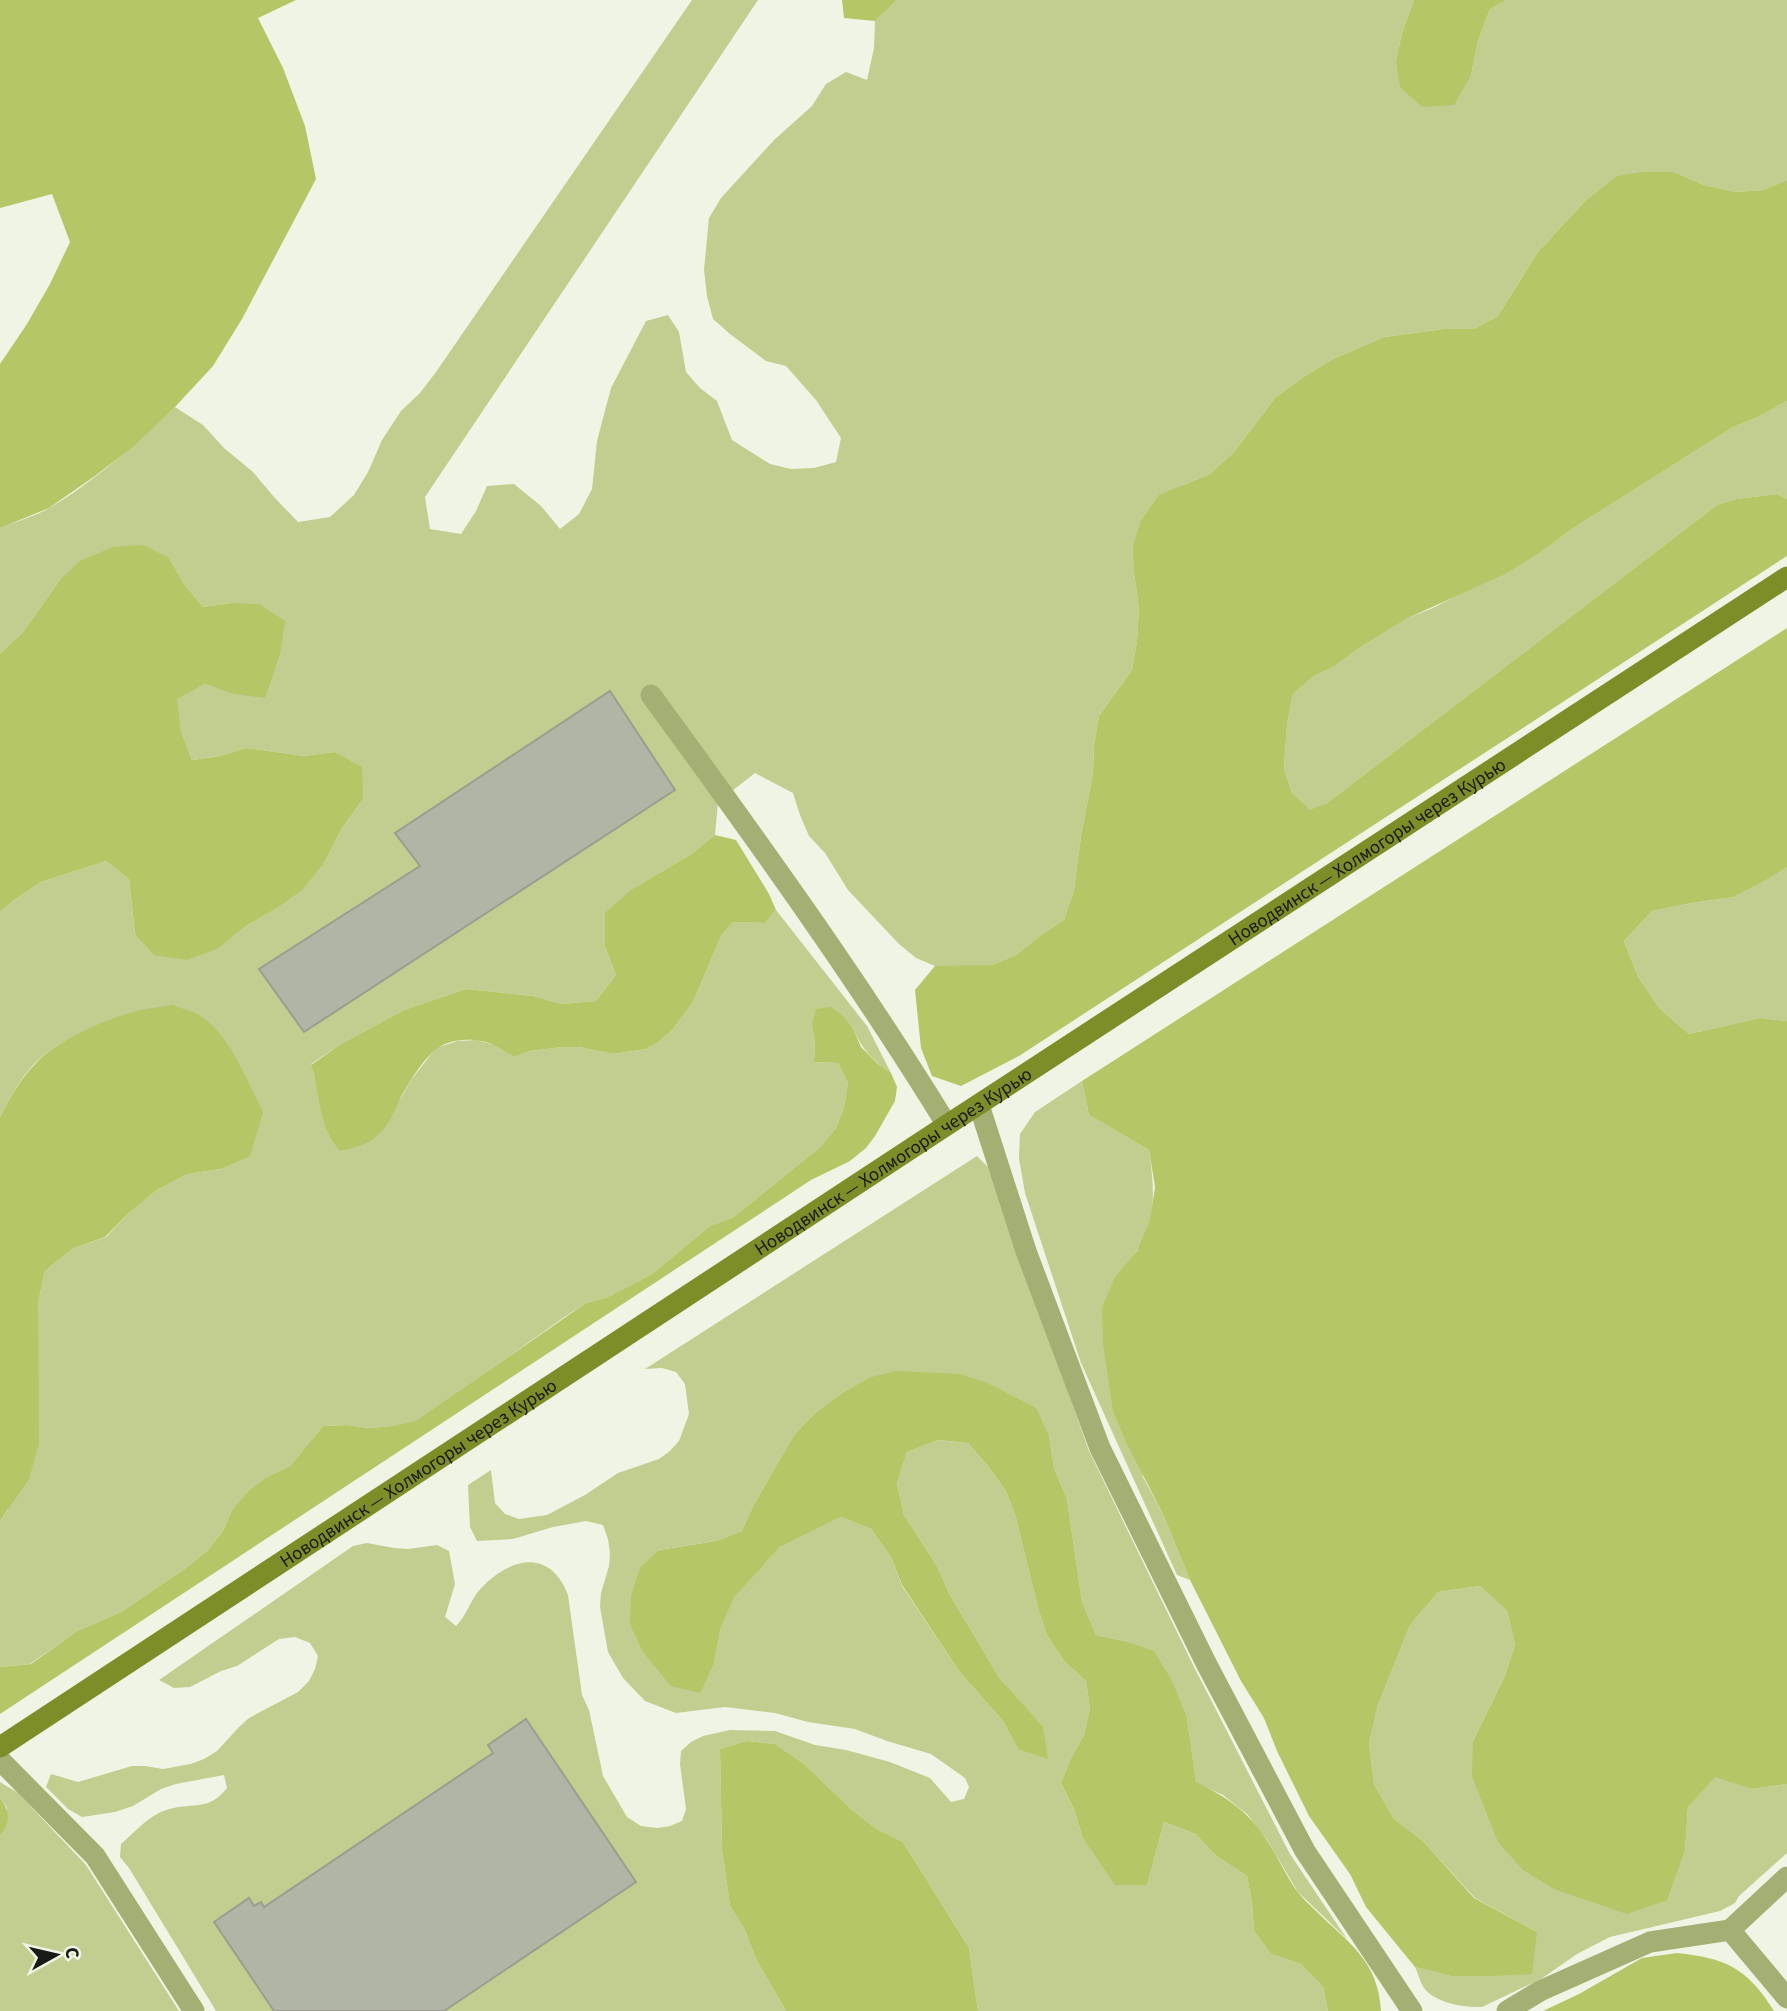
<svg xmlns="http://www.w3.org/2000/svg" width="1787" height="2011" viewBox="0 0 1787 2011" font-family="'Source Sans 3',sans-serif">
<style>
.green{fill:#c0ce90}
.forest{fill:#b4c666}
.building{fill:#b1b5a6;stroke:#9b9e8f;stroke-width:2}
.lines{fill:none;stroke-linecap:round;stroke-linejoin:round}
.lane{stroke:#a3af73;stroke-width:21}
.secondary{stroke:#7d8e29;stroke-width:21}
.labels{text-anchor:middle;stroke-width:6;stroke-linejoin:round;paint-order:stroke}
.street-label{font-size:19px;fill:#181a14;stroke:#f0f4e4}
</style>
<rect width="100%" height="100%" fill="#f0f4e4"/>
<path class="green" d="M692,0H758L425,497L430,529L461,534L476,511L487,486L514,484L541,506L560,529L579,514L592,489L597,441L611,388L646,321L668,315L679,332L686,372L700,388L717,401L732,440L770,464L791,469L814,468L836,462L841,438L816,400L786,366L766,361L730,334L713,319L707,296L704,270L709,218L721,198L774,140L812,106L826,84L846,72L867,80L874,48L875,21L897,0H1414L1402,33L1396,60L1471,75L1478,41L1490,9L1507,0H1787V180L1763,190L1735,192L1704,185L1674,172L1616,176L1585,201L1538,252L1498,316L1474,329H1444L1384,337L1333,359L1308,374L1276,397L1234,452L1210,474L1183,485L1134,573L1139,608L1137,641L1132,670L1099,716L1094,745L1093,773L1081,836L1074,890L1064,920L1041,935L1016,955L992,965L964,967L935,966L916,958L899,944L848,890L825,853L809,836L800,815L793,793L755,773L718,802L715,835L690,855L632,889L605,946L616,975L596,1001L562,1004L533,996L466,989L404,1010L341,1044L311,1064L328,1133L339,1151L401,1098L411,1080L436,1048L457,1041L476,1040L495,1045L514,1057L530,1051L563,1047H579L613,1054L646,1049L660,1041L673,1029L693,1002L722,934L733,922L765,923L776,910L867,1026L891,1073C873,1061 862,1049 853,1029L812,1026L815,1042L814,1062L838,1063L848,1083L844,1107L836,1128L820,1147L734,1217L710,1226L652,1274L608,1297L586,1303L563,1318L416,1422L393,1426L369,1428L347,1425L323,1426L290,1466L267,1477L232,1510L223,1531L208,1550L186,1568L121,1612L77,1631L30,1664L0,1667V1521L8,1510L38,1303L45,1271L72,1249L106,1237L130,1212L157,1190L188,1174L220,1169L112,1019C87,1031 56,1042 36,1062C21,1077 9,1099 0,1117V912L14,900L41,882L106,861L129,879L135,935L219,948L246,926L274,910L324,863L342,828L363,799L334,752L304,756L247,748L220,756L192,760L181,731L176,699L205,684L234,693L231,603L203,607L184,584L169,558L60,580L23,632L0,654V528C17,521 36,516 51,507C97,480 136,443 175,407L203,425L224,448L253,472L274,497L298,522L330,517L354,495L368,472L382,440L401,411L420,393L436,372Z
M1787,401V499L1777,494L1736,499L1717,505L1327,803L1310,811L1292,793L1284,769L1287,724L1293,694L1314,676L1335,666L1359,648L1408,618L1433,608L1528,558L1548,547L1572,529L1733,427L1758,417Z
M1787,867V1021L1760,1018L1689,1034L1660,1009L1638,977L1624,941L1652,911L1692,903L1734,897L1772,877Z
M1082,1081L1089,1115L1149,1150C1154,1186 1158,1221 1136,1252C1130,1261 1122,1269 1115,1277L1143,1477L1163,1514L1190,1580L1177,1575L1081,1363L1025,1193L1019,1159L1020,1134L1035,1112Z
M977,1156L988,1167L1089,1451L1193,1665L1290,1854L1347,1939L1298,1892L1267,1840L1248,1815L1223,1795L1196,1783L1187,1718L1124,1641L1096,1635L1082,1602L1067,1499L1054,1468L1049,1436L868,1378L842,1393L815,1413L794,1435L753,1506L742,1531L716,1541L658,1550L714,1663L721,1627L733,1597L780,1547L841,1517L871,1529L891,1557L902,1586L959,1671L1003,1721L1018,1749L1019,1702L1000,1679L950,1595L937,1566L904,1515L897,1483L907,1452L938,1440L968,1443L988,1466L1006,1491L1016,1518L1038,1608L1047,1635L1064,1661L1086,1681L1090,1709L1084,1735L1071,1758L1061,1783L1074,1809L1082,1836L1147,1885L1164,1822L1196,1834L1215,1855L1247,1876L1252,1903L1254,1931L1271,1954L1301,1964L1323,1987L1328,2011H978L969,1948L903,1842L875,1828L852,1810L803,1763L775,1744L746,1741L720,1749L722,1849L730,1906L745,1930L756,1959L786,2011H216L129,1868L120,1857L121,1844C134,1833 149,1815 166,1810C190,1802 209,1812 227,1788L224,1775L176,1784L161,1789L133,1806L115,1812L82,1817L68,1809L46,1787L51,1774L78,1782L132,1766H145L163,1769L191,1764L204,1759L217,1751L239,1727L249,1718L298,1692L309,1681L315,1669L318,1656L310,1643L295,1637L279,1639L237,1666L221,1671L190,1687L174,1688L159,1680L353,1546L367,1543L394,1548L408,1549L437,1545L449,1551L455,1584L445,1617L456,1626C466,1616 469,1604 477,1593C505,1559 549,1545 568,1595L582,1695L589,1710L603,1776L627,1817L641,1826L657,1828L670,1826L682,1821L686,1809L680,1764L681,1751L691,1742L703,1736L730,1730L775,1731L815,1745L846,1750L890,1762L930,1778L951,1802L964,1799L969,1787L965,1778L931,1754L887,1741L855,1729L808,1722L775,1713L725,1707L676,1713L645,1701L623,1678L608,1652L600,1607L601,1593L609,1566L610,1553L608,1539L603,1525L586,1521L553,1527L513,1539L477,1541L470,1527L468,1485L491,1470L495,1503L505,1514L519,1519L547,1515L585,1495L618,1473L659,1459L670,1451L679,1441L689,1414L685,1384L676,1372L662,1368L645,1369Z
M1480,1586L1507,1611L1515,1645L1504,1678L1473,1741L1685,1851L1688,1807L1715,1776L1752,1789L1787,1784V1853L1739,1896L1735,1903L1720,1911L1610,1937L1577,1954L1541,1979L1482,2007C1465,2008 1435,2003 1424,1988C1420,1982 1418,1973 1415,1967L1451,1976L1537,1932L1475,1898L1423,1841L1394,1819L1374,1784L1369,1744L1378,1705L1410,1625L1438,1592Z
M0,1782L18,1793L86,1865L179,2011H0V1836L2,1833L7,1808L0,1797Z"/>
<path class="forest" d="M0,0H296L258,18L283,68L305,126L316,179L242,319L213,366L175,407L134,446L95,476L49,508L0,528V364L27,324L50,284L70,242L52,194L0,208Z
M842,0H897L875,21L844,18Z
M1414,0H1507L1490,9L1478,41L1471,75L1454,105L1422,107L1400,87L1396,60L1402,33Z
M1643,172H1674L1704,185L1735,192L1763,190L1787,180V401L1758,417L1733,427L1572,529L1548,547L1507,573L1408,618L1359,648L1335,666L1314,676L1293,694L1287,724L1284,769L1292,793L1310,810L1327,803L1717,505L1736,499L1777,494L1787,499V556L1019,1056L961,1086L932,1076L921,1048L915,990L935,966L992,965L1016,955L1041,935L1064,920L1074,890L1081,836L1093,773L1094,745L1099,716L1132,670L1137,641L1139,608L1134,573L1133,546L1141,521L1159,495L1210,474L1234,452L1276,397L1308,374L1333,359L1384,337L1444,329H1474L1498,316L1538,252L1585,201L1616,176Z
M143,545L169,558L184,584L203,607L231,603L259,604L285,621L280,654L265,698L234,694L205,684L177,699L181,731L192,760L220,756L247,748L304,756L334,752L362,767L363,799L342,828L324,863L302,890L274,910L246,926L219,948L187,960L154,955L135,934L129,879L106,861L41,882L14,900L0,912V654L23,632L60,580L80,561L113,547Z
M1787,628V867L1772,877L1734,897L1692,903L1652,911L1624,941L1638,977L1660,1009L1689,1034L1760,1018L1787,1021V1784L1752,1789L1715,1777L1688,1807L1685,1850L1667,1900L1627,1914L1554,1889L1523,1870L1498,1842L1472,1776L1473,1741L1504,1678L1515,1645L1507,1611L1480,1586L1438,1592L1410,1625L1378,1705L1369,1744L1374,1784L1394,1819L1423,1841L1474,1898L1537,1932L1532,1974L1492,1976H1451L1415,1967L1366,1907L1350,1874L1309,1816L1277,1751L1264,1718L1241,1681L1190,1580L1163,1514L1127,1444L1113,1411L1103,1343L1102,1308L1115,1277L1137,1251L1150,1220L1155,1187L1149,1150L1089,1115L1082,1081Z
M715,835L736,840L769,894L776,910L765,923L733,922L722,934L693,1002L673,1029L660,1041L646,1049L613,1054L579,1047H563L530,1051L514,1057C508,1054 502,1049 496,1046C478,1037 449,1037 434,1051C420,1064 409,1082 400,1099C394,1112 389,1125 378,1135C367,1145 353,1148 339,1151C335,1145 330,1138 327,1131C319,1110 318,1087 311,1065L341,1044L404,1010L466,989L533,996L562,1004L596,1001L616,975L605,946V913L632,889L690,855Z
M173,1005C182,1009 196,1012 204,1018C231,1039 248,1082 263,1112L250,1156L220,1169L188,1174L157,1190L130,1212L105,1237L72,1249L45,1271L38,1303L39,1443L29,1479L0,1521V1117C9,1099 21,1078 36,1063C57,1040 110,1017 141,1010C151,1008 162,1007 173,1005Z
M831,1007L844,1017L853,1029L861,1047L877,1063L891,1073L897,1087L895,1101L875,1136L866,1148L850,1161L811,1180L0,1714V1667L31,1664L77,1631L121,1612L186,1568L208,1550L223,1531L232,1510L249,1491L267,1477L290,1466L323,1426L347,1425L369,1428L393,1426L416,1421L586,1303L608,1297L652,1274L710,1226L734,1217L820,1147L836,1128L844,1107L848,1083L838,1063L814,1062L815,1042L812,1026L816,1009Z
M895,1371L959,1374L985,1382L1036,1408L1049,1436L1054,1468L1067,1499L1082,1602L1096,1635L1124,1641L1154,1651L1172,1681L1187,1718L1196,1782C1227,1797 1251,1813 1269,1844C1279,1859 1286,1876 1297,1891C1302,1898 1309,1904 1315,1910C1348,1943 1378,1959 1381,2011H1328L1323,1987L1301,1964L1271,1954L1254,1931L1252,1903L1247,1876L1215,1855L1196,1834L1164,1822L1147,1885H1115L1082,1836L1074,1809L1061,1783L1071,1758L1084,1735L1090,1709L1086,1681L1064,1661L1047,1635L1038,1608L1016,1518L1006,1491L988,1466L968,1443L938,1440L907,1452L897,1483L904,1515L937,1566L950,1595L1000,1679L1043,1727L1048,1759L1018,1749L1003,1721L959,1671L902,1585L891,1557L871,1529L841,1517L780,1547L734,1597L721,1627L714,1663L700,1693L671,1686L643,1652L630,1624L631,1596L640,1568L659,1550L716,1541L742,1531L753,1506L794,1435L815,1413L842,1393L868,1378Z
M746,1741L775,1744L803,1763L852,1810L875,1828L903,1842L969,1948L978,2011H786L756,1959L745,1930L730,1906L722,1849L720,1749Z
M0,1797C10,1813 11,1820 0,1836Z
M1677,1953C1726,1958 1747,1968 1774,2011H1543L1579,1994L1642,1958Z"/>
<path class="building" d="M610,691L675,790L304,1032L259,969L420,866L395,833Z
M526,1719L636,1882L444,2011H274L214,1922L249,1898L254,1906L261,1902L264,1907L493,1753L488,1745Z"/>
<g class="lines">
<path class="lane" d="M651,695C754,836 856,977 947,1125
M979,1105L1026,1251L1100,1448L1206,1663L1305,1851L1412,2011
M0,1760L95,1856L194,2011
M1730,1930L1787,1998
M1507,2011L1540,1991L1650,1942L1730,1930L1787,1877"/>
<path class="secondary" id="s1" d="M0,1747L947,1125L1787,577"/>
</g>
<g class="labels">
<g class="street-label">
<text dy="7" stroke="none"><textPath href="#s1" startOffset="1634">Новодвинск — Холмогоры через Курью</textPath></text>
<text dy="7" stroke="none"><textPath href="#s1" startOffset="1068">Новодвинск — Холмогоры через Курью</textPath></text>
<text dy="7" stroke="none"><textPath href="#s1" startOffset="500">Новодвинск — Холмогоры через Курью</textPath></text>
</g>
</g>
<g transform="translate(56 1955) rotate(82)" stroke="#f0f4e4" stroke-width="5" paint-order="stroke">
<path d="M0-5L12 26L0 18L-12 26Z" fill="#181a14"/>
<text y="-10" font-size="19" font-weight="bold" text-anchor="middle" fill="#181a14">С</text>
</g>
</svg>
